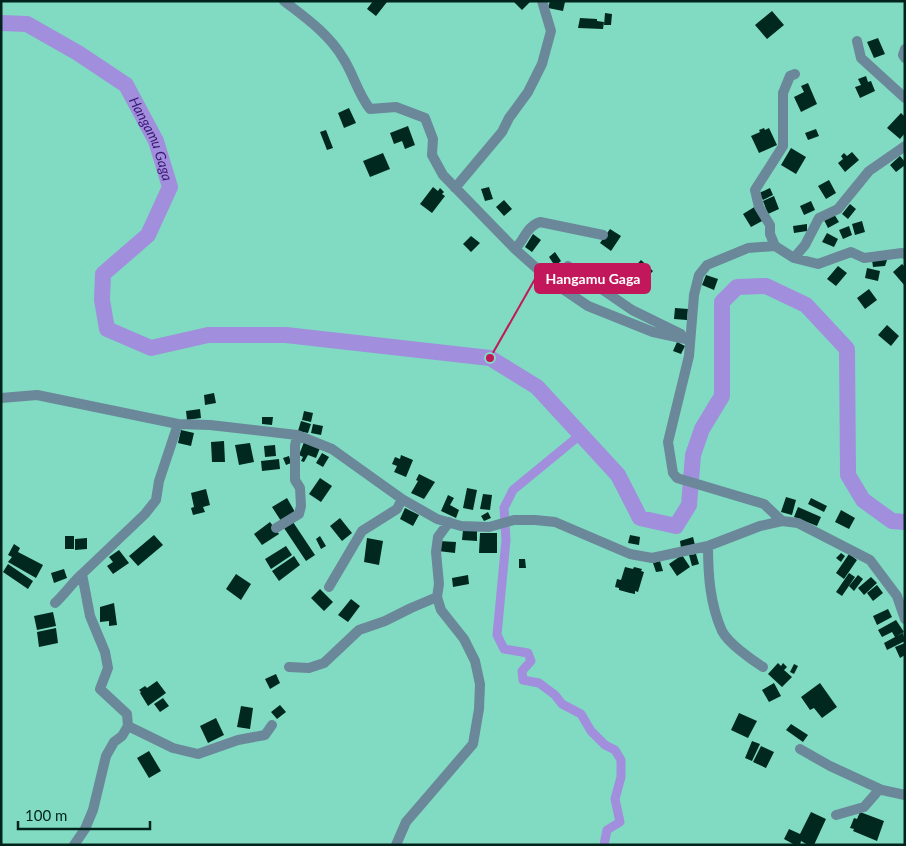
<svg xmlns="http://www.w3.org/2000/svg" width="906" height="846" viewBox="0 0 906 846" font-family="Lato,sans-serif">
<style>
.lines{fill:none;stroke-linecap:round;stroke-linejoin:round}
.canal{stroke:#a18edc;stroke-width:9}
.river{stroke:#a18edc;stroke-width:16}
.building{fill:#01281f}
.minor{stroke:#6a8899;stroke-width:10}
.labels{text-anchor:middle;stroke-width:5;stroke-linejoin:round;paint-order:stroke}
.water-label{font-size:14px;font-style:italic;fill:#3c1874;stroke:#80dbc2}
.leader{fill:none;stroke:#c2185b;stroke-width:2}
.callout-dot{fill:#c2185b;stroke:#80dbc2;stroke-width:2}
.callout{fill:#c2185b;stroke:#c2185b;stroke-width:2}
.callout-label{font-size:14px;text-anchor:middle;font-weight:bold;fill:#fff}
</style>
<rect width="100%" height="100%" fill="#80dbc2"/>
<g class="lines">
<path class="canal" d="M580,435L513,490L504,508L506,540L497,635L504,649L528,653L531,661L522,671L523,680L539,683L555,695L562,704L581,714L591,731L605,745L615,750L621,760V777L615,799L620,822L607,830L604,845"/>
<path class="river" id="s1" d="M1,23L27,24L78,53L126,85L156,141L170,187L148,235L103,274L102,300L107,329L151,348L208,335H286L490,358L537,387L618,475L640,518L676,526L689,505L693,455L702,429L722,396V302L737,287L766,286L806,305L847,349L848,475L863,500L892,521L905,522"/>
</g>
<path class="building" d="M373,1L387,2L376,16L367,9Z
M513,1H529L530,2L522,10Z
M550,1L565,2L563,11L548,8Z
M772,11L784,25L767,39L755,25Z
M605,13L612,14L611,25H604Z
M580,18L597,19V21L604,22L603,29L578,28Z
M878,38L885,54L874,58L867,42Z
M866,76L868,82L871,81L875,91L860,98L855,87L861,85L858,79Z
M808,83L817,104L801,112L794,97L804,92L801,86Z
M349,108L356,123L344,128L338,113Z
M901,113L905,117V133L900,139L887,128Z
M408,126L415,145L405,149L402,141L394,144L390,133Z
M764,128L765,130L769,128L777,145L759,153L751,136L760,132L759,130Z
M816,129L819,136L808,140L805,133Z
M326,130L333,148L327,150L320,132Z
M791,148L806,157L796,174L781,165Z
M852,152L859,160L845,172L838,163L843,159L841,156L844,153L847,156Z
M383,153L390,169L370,177L363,161Z
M900,156L905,162V165L896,172L890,165Z
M829,180L836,193L826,199L818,186Z
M433,187L438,191L440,188L444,192L442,194L445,196L432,213L420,204Z
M489,187L493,199L485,201L481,189Z
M770,188L773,195L763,200L759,193Z
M774,196L779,209L768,214L763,201Z
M504,200L512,209L504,216L496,207Z
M811,201L815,210L804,215L800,206Z
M850,204L856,209L848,219L842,214Z
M756,206L764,220L751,227L743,214Z
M834,214L839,222L828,228L824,220Z
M862,221L865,232L855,235L852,224Z
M807,224V231L794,233L793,226Z
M849,226L852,235L843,239L839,230Z
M610,229L621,236L611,251L600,243Z
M827,233L838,239L834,247L822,242Z
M533,234L541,240L532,252L525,247Z
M471,236L480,243L471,252L463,244Z
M555,252L561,261L555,266L549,257Z
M641,260L653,271L633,292L621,281Z
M872,260H887L885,266L873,267Z
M902,264L905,267V286L893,272Z
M838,266L847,273L836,286L827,279Z
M867,268L880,271L878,281L865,278Z
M706,275L718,279L714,290L702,285Z
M869,289L877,300L865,309L857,298Z
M675,308L688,309L687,320L674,319Z
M887,325L899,336L891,346L878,335Z
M677,342L685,346L681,354L673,351Z
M214,393L216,403L205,405L204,395Z
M200,409L201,418L187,420L186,411Z
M304,411L313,413L311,422L302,420Z
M262,417H273L272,425L262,424Z
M301,421L311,424L308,433L298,431Z
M313,424L323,426L321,435L311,433Z
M181,430L194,433L191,446L178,443Z
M224,441L225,462H212L211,442Z
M304,442L320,448L316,458L308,455L304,462L301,461L303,457L299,455Z
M250,443L254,462L239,465L235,445Z
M275,445L276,456L265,457L264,446Z
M322,453L329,457L323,467L316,463Z
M401,455L413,460L406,477L394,472L397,466L392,464L395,457L400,459Z
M289,456L291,463L286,465L283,458Z
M279,459L280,469L262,471L261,461Z
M419,474L435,482L424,499L411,493L418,481L416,480Z
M320,478L332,486L321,502L309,494Z
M467,488L477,490L473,510L463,508Z
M206,489L210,505L203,507L205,512L193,515L191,508L194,507L191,493Z
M483,494L492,495L490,510L480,509Z
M448,495L454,498L450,505L459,510L456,518L441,511Z
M786,497L796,500L792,515L781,512Z
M287,498L295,512L281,521L272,507Z
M811,498L827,506L824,512L808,504Z
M798,507L821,517L817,526L794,517Z
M405,508L419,515L413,526L400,519Z
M841,510L855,518L849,529L835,522Z
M488,512L491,518L484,521L481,516Z
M340,518L352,533L342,541L330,526Z
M291,519L315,555L306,561L282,525Z
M270,522L279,534L262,545L254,534Z
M463,530L477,531V541L462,540Z
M480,533H497V553H479Z
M154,535L163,545L138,566L129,556Z
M630,535L640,537L639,545L628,543Z
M65,536H74V549H65Z
M320,536L326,546L321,549L316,539Z
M693,537L695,545L681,548L680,541Z
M87,538V549L75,550V539Z
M367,538L383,541L379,565L364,562Z
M439,541L456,542L455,553L438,551Z
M14,544L20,548L18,552L43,565L36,578L8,562L12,557L8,555Z
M286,546L292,555L271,569L265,559Z
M119,550L129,563L113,574L107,566L113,562L109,557Z
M841,553L845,556L841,562L836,558Z
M696,554L699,564L692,566L689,555Z
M849,554L857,560L844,579L836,573Z
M682,555L690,567L677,576L669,564Z
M294,556L300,565L279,581L272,571Z
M519,559H525L526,568H519Z
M660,561L663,571L656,572L653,563Z
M8,564L33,581L28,589L3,572Z
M625,567L633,569L634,567L642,569L641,571L644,572L638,592L635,591V594L630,593L619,590V588L615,587L617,579L621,580Z
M64,569L67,578L54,583L51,573Z
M849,573L855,577L842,596L836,592Z
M236,574L251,584L241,600L226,589Z
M468,575L469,584L453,587L452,578Z
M858,575L863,579L854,591L849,586Z
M871,577L877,583L864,595L858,588Z
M877,585L883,593L873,601L867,593Z
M320,589L333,602L324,611L311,598Z
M351,599L360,606L348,622L338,615Z
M114,603L117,625L109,626V621L100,622V607Z
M888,609L892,617L877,625L873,616Z
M53,612L56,626L37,630L34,616Z
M896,620L904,632L897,636L903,633L905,641L887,650L884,643L895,637L892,632L882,637L878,630Z
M56,628L58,643L39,647L37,632Z
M905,643V655L900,658L895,647Z
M778,663L781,666L783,663L787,667L784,670L792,677L782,687L768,674Z
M794,664L798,666L794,674L790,672Z
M276,674L280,683L270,689L265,679Z
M157,681L166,693L148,706L140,693L141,692L139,690L145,686L147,688Z
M774,683L781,696L769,702L762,690Z
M820,683L837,707L822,718L814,708L810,710L801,697Z
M163,698L169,706L160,712L154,704Z
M280,705L286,712L277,719L271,712Z
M241,706L253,708L250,729L237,727Z
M739,713L757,721L748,738L731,730Z
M216,718L224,735L208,743L200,726Z
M791,724L808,735L803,742L786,730Z
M752,741L760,744L752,761L745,758Z
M761,746L774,752L766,768L753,762Z
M149,751L161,771L149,778L137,758Z
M811,812L826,819L814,845H808L801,841L800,845H795L784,839L789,829L800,834Z
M860,812L884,821L877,841L853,831L854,829L850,828L854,818L857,819Z"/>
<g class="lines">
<path class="minor" d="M284,1C306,18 329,34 343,58C354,75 357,92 370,109L396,107L425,118L433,139L432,155L443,175L515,249L551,281L588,306L653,332L690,340
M857,41L861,58L905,98
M905,49L903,55L905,58
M455,188L502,132L509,118L528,92L542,64L551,31L542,1
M775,246L770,234V225L759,207L755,190L783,146V93L790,76L795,74
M515,249C524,240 527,226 540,222L603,235
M794,258L805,245L819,218L838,209L869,171L905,146
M568,266L632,310L681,334
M1,398L37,395L178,424L210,425L297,435L332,449L402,499L437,519L461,526L489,527L514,520H535L555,522L630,554L652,558L708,546L760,526L782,521L798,523L870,560L897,596L905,619
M782,521L764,504L677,478L673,473L668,442L689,356L694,295L699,275L707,265L748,248L775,246L794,258L818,264L851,252L864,258L902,253L905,254
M276,528L299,514L301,506L300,488L295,480V446L297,435
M708,546C708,575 710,604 722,631C728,643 752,660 763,667
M329,587L362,531L397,509L402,499
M55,603C65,594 72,583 82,574
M289,667L309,668L324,663L359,630L385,621L411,608L437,597
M128,726L173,748L198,754L238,740L265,735L272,725
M800,749L830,766L882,790
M836,815L864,807L878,791L882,790L905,795
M74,845L85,829L93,810L106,756L114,742L122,736L128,726L127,714L100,689L108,668L105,652L90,616L82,574L145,514L156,500L159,481L178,424
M396,845L406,822L473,744L479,709L480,684L475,661L464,639L441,610L437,597L439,584L436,552L438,537L449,522"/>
</g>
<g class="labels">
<g class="water-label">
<text dy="5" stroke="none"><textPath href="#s1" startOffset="202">Hangamu Gaga</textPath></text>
</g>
</g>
<path class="leader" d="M490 358L535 279"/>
<circle class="callout-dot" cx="490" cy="358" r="5"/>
<rect class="callout" x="535" y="264" width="115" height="29" rx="5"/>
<g class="callout-label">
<text x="593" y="284">Hangamu Gaga</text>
</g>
<rect width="906" height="846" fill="none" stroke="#00241c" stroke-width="5"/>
<path d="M18 821v8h132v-8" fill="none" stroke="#00241c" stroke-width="2.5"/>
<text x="25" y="821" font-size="15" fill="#00241c" stroke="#80dbc2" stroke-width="4" paint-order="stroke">100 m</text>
</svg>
